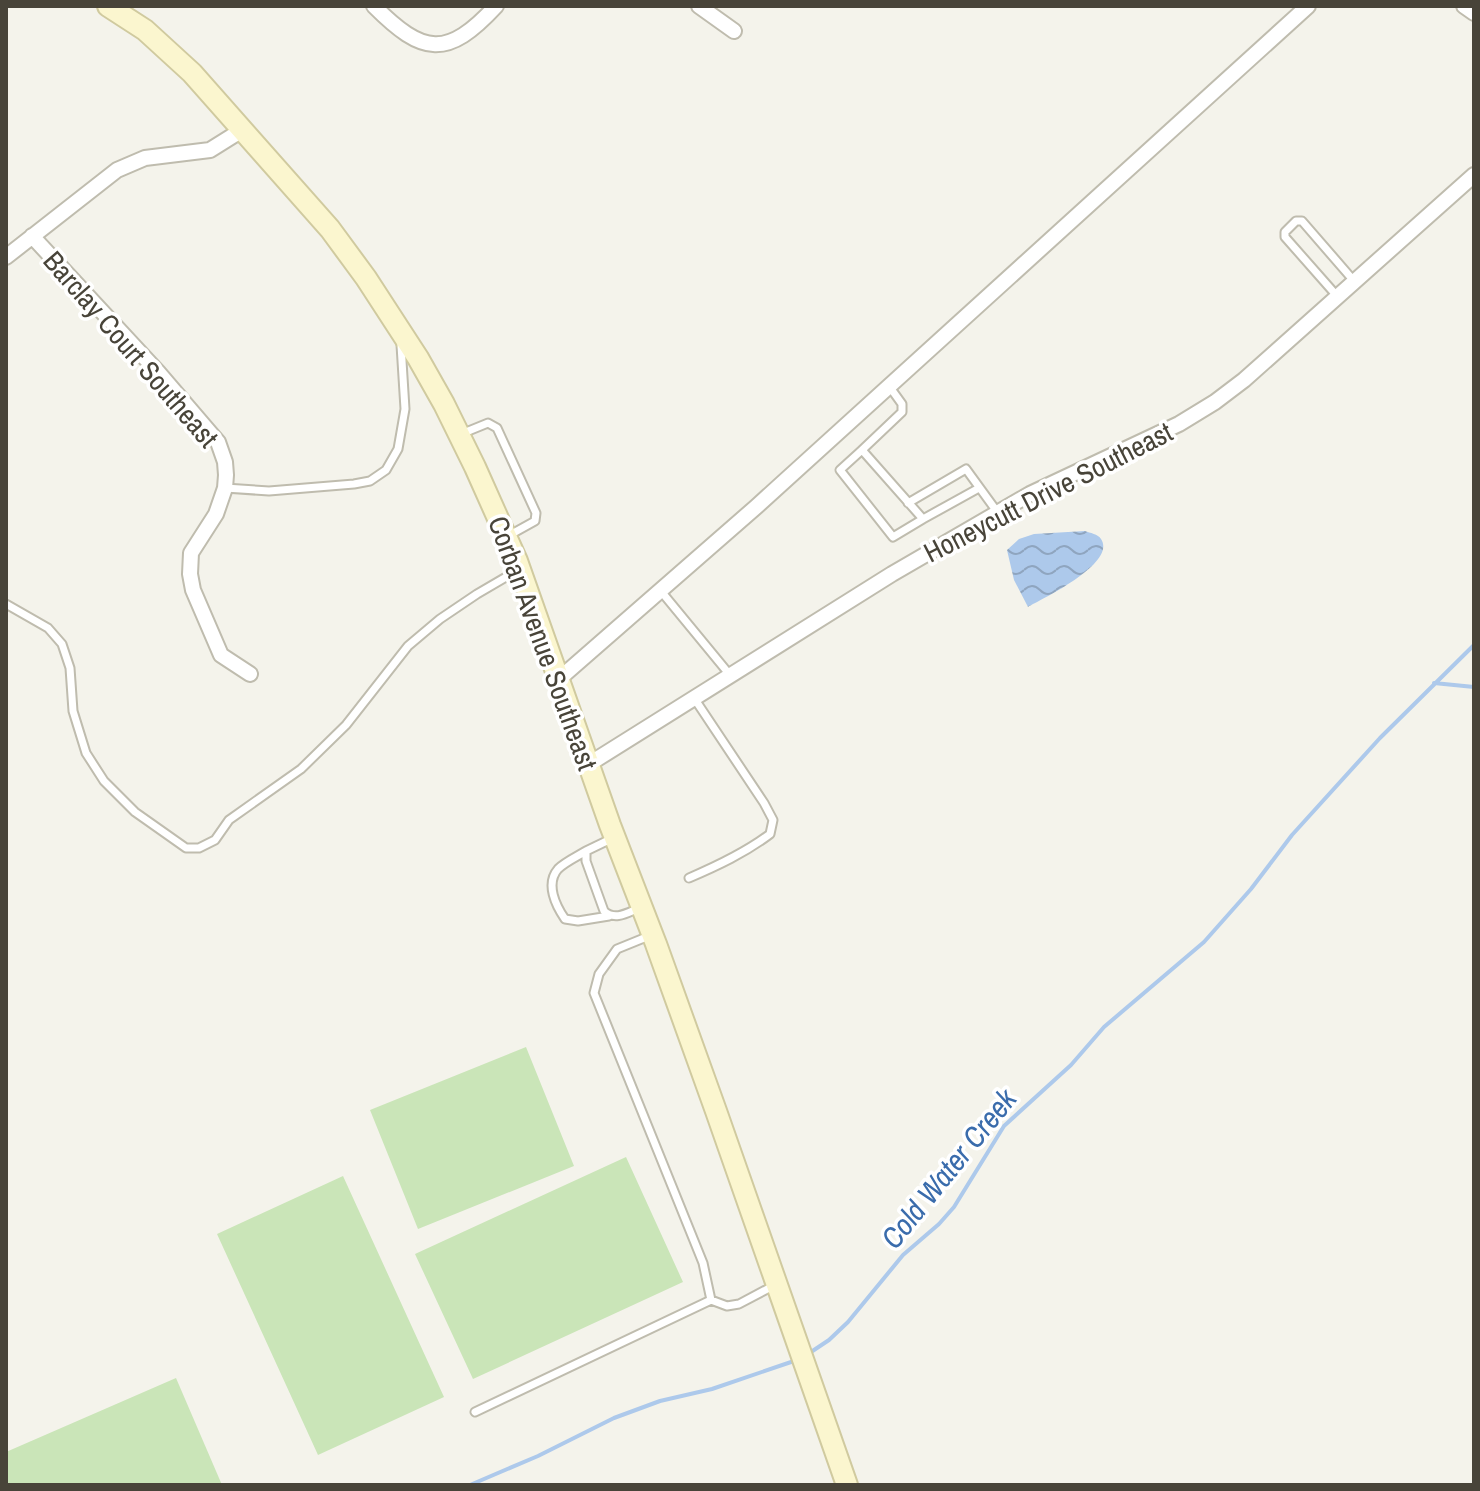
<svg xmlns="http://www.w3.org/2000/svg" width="1480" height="1491" viewBox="0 0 1480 1491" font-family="'Archivo Narrow',sans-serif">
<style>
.pitch{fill:#cae5b8}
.water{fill:url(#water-waves)}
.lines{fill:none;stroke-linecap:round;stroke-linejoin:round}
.stream{stroke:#adc9eb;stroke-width:4}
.service-casing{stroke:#bfbcae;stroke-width:11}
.minor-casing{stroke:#bfbcae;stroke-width:18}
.secondary-casing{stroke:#d0ca9f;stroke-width:24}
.service{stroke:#fff;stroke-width:7}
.minor{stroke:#fff;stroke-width:14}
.secondary{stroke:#fbf6cf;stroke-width:20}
.labels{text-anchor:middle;stroke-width:7;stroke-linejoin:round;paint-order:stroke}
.street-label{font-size:28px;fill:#484439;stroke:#fff}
.water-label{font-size:30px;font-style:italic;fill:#3a6cac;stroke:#fff}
</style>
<defs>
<pattern id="water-waves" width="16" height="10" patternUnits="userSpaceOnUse" patternTransform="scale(2)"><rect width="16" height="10" fill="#adc9eb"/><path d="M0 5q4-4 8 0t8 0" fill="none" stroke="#8fa5bf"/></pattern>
</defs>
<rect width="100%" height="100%" fill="#f4f3eb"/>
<path class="pitch" d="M526,1047L574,1166L418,1229L370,1110Z
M626,1157L683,1282L473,1379L415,1254Z
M343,1176L444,1397L318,1455L217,1234Z
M176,1378L222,1485H6V1452Z"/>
<path class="water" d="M1085,531C1090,533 1098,534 1101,539C1117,563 1044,598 1028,607L1014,580L1007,550L1019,539L1034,534Z"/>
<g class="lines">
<path class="stream" d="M1434,683L1474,687
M808,1354L829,1340L848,1322L903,1255L939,1224L954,1207L1004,1126L1071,1065L1104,1027L1204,942L1251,889L1292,835L1380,738L1474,645
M470,1485L538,1456L614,1418L660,1401L712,1389L797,1360"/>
<g class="service-casing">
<path id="service" d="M1337,296L1285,237V232L1296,221H1302L1354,281
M889,386L902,404V412L862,450L923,519L979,488
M461,434L488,423L497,428L536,513L535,521L508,536
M862,450L840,470L893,537L923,519
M225,488L269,491L354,484L370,481L386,470L398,449L405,409L401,345
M908,503L966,469L998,513
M660,590L730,675
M6,604L48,628L62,644L70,668L73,711L86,753L104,781L135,812L186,848H199L215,840L229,820L301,769L346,725L408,646L440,619L477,594L518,570
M613,838L586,851V861L604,911C615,921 627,913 639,908
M586,851C578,856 565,862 558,869C545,884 556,906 565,919L578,921L609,916
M689,878C717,866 745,853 770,834L773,820L764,803L694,698
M649,936L617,949L599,974L594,993L703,1263L711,1300L727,1306L739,1304L775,1285
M475,1412L711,1300"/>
</g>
<g class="minor-casing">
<path id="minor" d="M374,6C423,55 447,59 496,6
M699,6L734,31
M1464,6L1474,13
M32,236L158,372L218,442L225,462L226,475L225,488L216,514L191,553L190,574L193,590L221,655L250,674
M6,257L117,170L145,158L210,150L242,130
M559,679L756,507L1308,6
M589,764L892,574L1030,494L1179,424L1215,402L1244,380L1474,175"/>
</g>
<g class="secondary-casing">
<path id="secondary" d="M108,6L145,30L192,73L330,229L366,278L418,358L444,404L475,467L517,561L610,825L656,944L716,1111L847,1485"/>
</g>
<use href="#service" class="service"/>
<use href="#minor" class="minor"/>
<use href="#secondary" class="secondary"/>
</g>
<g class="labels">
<g class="street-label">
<text transform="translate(131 349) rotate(49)" y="10">Barclay Court Southeast</text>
<text transform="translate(1048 492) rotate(-27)" y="10">Honeycutt Drive Southeast</text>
<text transform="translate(543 643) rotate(70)" y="10">Corban Avenue Southeast</text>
</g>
<g class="water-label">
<text transform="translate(949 1169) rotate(-51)" y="10">Cold Water Creek</text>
</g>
</g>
<rect width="1480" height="1491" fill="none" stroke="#484439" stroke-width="16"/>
</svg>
